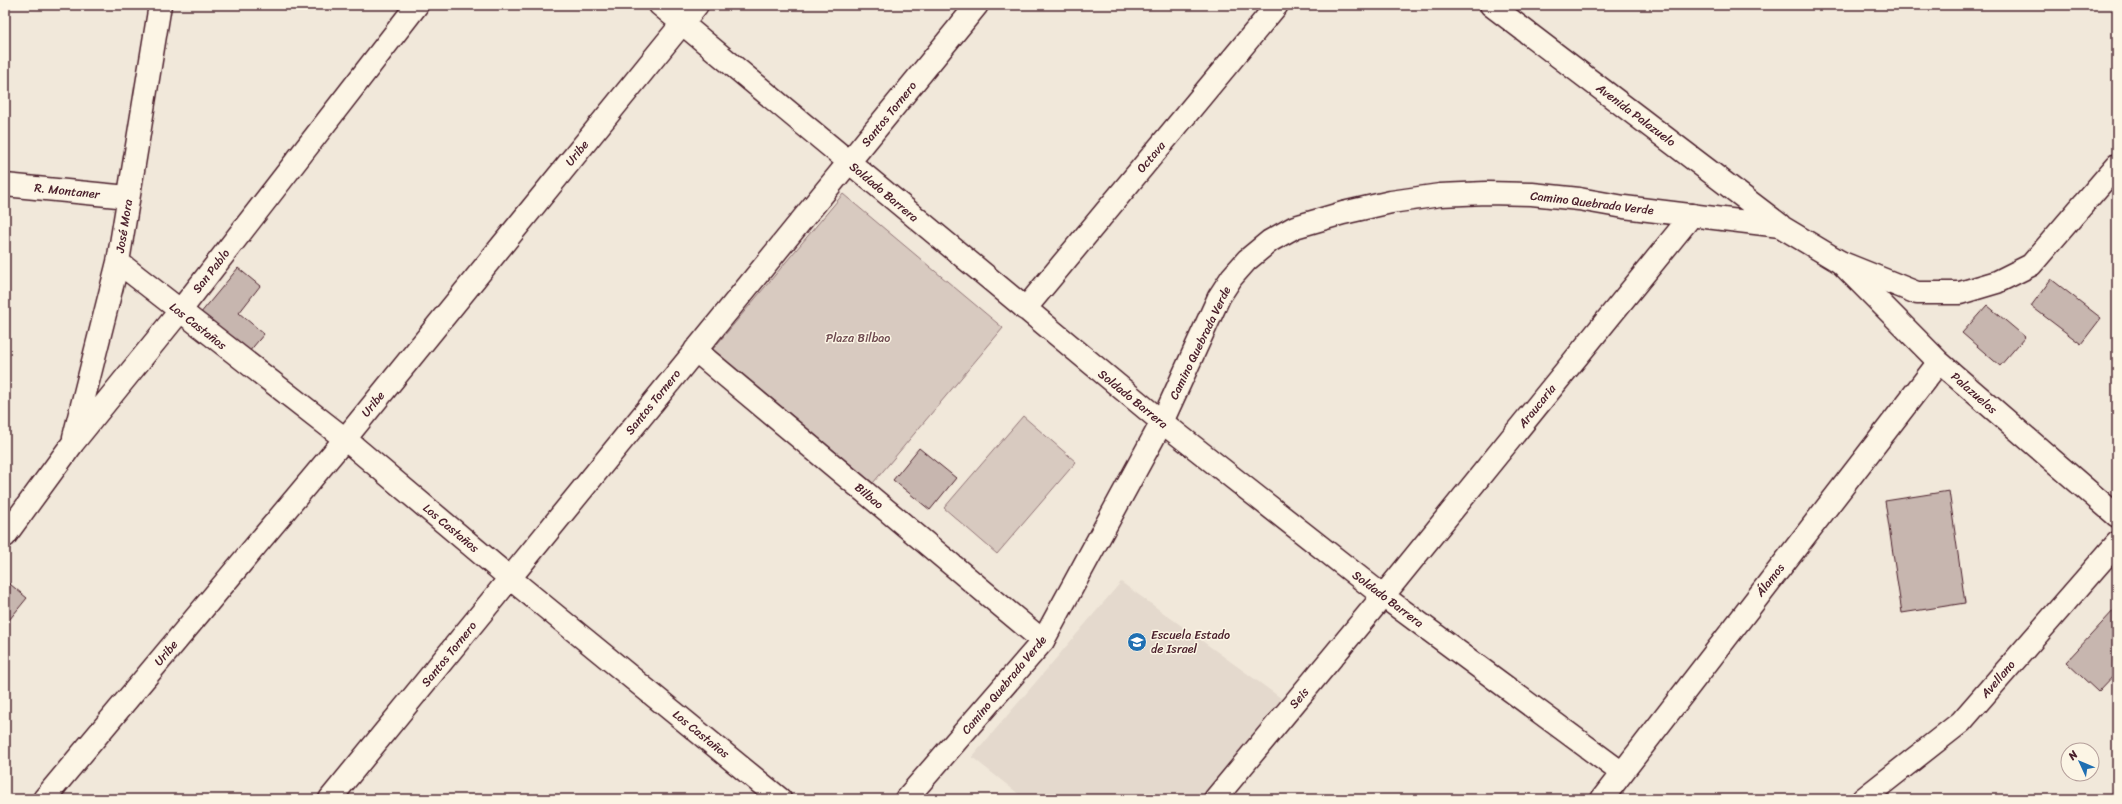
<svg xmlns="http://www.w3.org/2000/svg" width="2122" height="804" viewBox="0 0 2122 804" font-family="Sriracha,sans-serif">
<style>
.built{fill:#e4d9cd}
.green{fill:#d8cac0;stroke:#917476}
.building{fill:#c7b6af;stroke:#4a1f2b}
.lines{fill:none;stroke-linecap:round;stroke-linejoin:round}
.street-casing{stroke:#4a1f2b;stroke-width:25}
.secondary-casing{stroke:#4a1f2b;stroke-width:25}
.street{stroke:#fcf5e5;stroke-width:22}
.secondary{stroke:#fcf5e5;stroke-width:22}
.labels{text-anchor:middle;stroke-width:3;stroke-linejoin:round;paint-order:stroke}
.street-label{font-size:12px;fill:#4a1f2b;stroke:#fcf5e5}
.park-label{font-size:12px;fill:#6e4a50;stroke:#fcf5e5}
.poi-label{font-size:12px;fill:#4a1f2b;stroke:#fcf5e5;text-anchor:start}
</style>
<rect width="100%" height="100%" fill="#f1e8da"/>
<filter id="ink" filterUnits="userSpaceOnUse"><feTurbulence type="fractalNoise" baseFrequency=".025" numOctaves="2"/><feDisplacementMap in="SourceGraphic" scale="8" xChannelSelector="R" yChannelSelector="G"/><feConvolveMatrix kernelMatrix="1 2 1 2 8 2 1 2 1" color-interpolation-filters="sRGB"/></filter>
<g filter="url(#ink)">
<path class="built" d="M1121,582L1285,701L1203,799H1077L1071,795L1067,799H1025L972,757Z"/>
<path class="green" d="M843,194L1003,328L873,483L713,349Z
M1023,416L1076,462L997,554L944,508Z"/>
<path class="building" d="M238,268L260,286L239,313L264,334L243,359L195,320Z
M2051,279L2101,318L2081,344L2031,306Z
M1987,305L2025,337L2000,366L1962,333Z
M919,448L956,478L930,510L893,480Z
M1949,491L1965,603L1902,613L1885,501Z
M5,580L27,598L5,625Z
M2114,610L2117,612V672L2098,692L2066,662Z"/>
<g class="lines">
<g class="street-casing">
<path id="street" d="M660,5L1162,422L1383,596L1622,773
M5,185L128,197
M118,262L345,439L511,579L780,799
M1840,262L1939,362L2117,516
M1025,309L1277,5
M695,350L1043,641
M74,437L118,262L160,5
M5,536L73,443L180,311L417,5
M44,799L345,439L697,5
M330,799L977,5
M1215,799L1383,596L1692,215
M1602,799L1939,362
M1863,799L1961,722L2117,543"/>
</g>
<g class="secondary-casing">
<path id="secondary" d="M1491,5L1780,225
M906,799L1043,641L1162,422L1219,297L1232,277L1247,260L1270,241L1295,227L1343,213L1391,202L1440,195L1486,193L1532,194L1579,199L1624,207L1780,226L1840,262L1917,293H1960L1997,282L2031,265L2117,165"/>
</g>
<use href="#street" class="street"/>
<use href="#secondary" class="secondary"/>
</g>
</g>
<defs>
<g id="school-disc" transform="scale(1)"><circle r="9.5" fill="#1f6fb2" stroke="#fcf5e5"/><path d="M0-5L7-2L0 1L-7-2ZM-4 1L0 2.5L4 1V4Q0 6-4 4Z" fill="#fff"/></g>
</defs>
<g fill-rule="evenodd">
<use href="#school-disc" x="1137" y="642"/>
</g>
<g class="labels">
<g class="street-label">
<text transform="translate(889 114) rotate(-51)" y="4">Santos Tornero</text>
<text transform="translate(1636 115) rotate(37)" y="4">Avenida Palazuelo</text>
<text transform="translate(577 153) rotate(-51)" y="4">Uribe</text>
<text transform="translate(1151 157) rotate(-50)" y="4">Octava</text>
<text transform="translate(67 191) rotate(6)" y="4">R. Montaner</text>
<text transform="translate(884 192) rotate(40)" y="4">Soldado Barrera</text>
<text transform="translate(1592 203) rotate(7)" y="4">Camino Quebrada Verde</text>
<text transform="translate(124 226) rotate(-81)" y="4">José Mora</text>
<text transform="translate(211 271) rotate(-52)" y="4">San Pablo</text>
<text transform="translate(198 326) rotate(38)" y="4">Los Castaños</text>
<text transform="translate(1200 343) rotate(-64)" y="4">Camino Quebrada Verde</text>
<text transform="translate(1974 393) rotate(41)" y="4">Palazuelos</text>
<text transform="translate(1133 399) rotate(39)" y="4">Soldado Barrera</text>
<text transform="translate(653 402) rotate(-51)" y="4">Santos Tornero</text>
<text transform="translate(373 404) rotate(-51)" y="4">Uribe</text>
<text transform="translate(1537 406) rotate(-51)" y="4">Araucaria</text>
<text transform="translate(869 496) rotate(40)" y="4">Bilbao</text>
<text transform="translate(451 528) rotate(40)" y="4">Los Castaños</text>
<text transform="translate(1770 580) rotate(-52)" y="4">Álamos</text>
<text transform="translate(1388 599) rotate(37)" y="4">Soldado Barrera</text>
<text transform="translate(166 653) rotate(-50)" y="4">Uribe</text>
<text transform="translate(449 654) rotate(-51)" y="4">Santos Tornero</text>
<text transform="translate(1998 679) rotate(-49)" y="4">Avellano</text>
<text transform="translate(1004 685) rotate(-50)" y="4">Camino Quebrada Verde</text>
<text transform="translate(1299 698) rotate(-50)" y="4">Seis</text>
<text transform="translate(701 734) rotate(39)" y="4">Los Castaños</text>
</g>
<g class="park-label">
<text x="858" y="342">Plaza Bilbao</text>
</g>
<g class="poi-label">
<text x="1151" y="639">Escuela Estado<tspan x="1151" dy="14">de Israel</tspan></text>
</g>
</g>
<rect width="2122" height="804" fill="none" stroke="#fcf5e5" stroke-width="20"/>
<rect x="10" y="10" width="2102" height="784" fill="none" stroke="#4a1f2b" stroke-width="1.5" filter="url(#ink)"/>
<g transform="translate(2080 762) rotate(314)"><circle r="19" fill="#fcf5e5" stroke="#b59f9b"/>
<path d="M0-3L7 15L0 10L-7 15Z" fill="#1f6fb2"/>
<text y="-6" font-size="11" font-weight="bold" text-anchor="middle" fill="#4a1f2b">N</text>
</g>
</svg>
